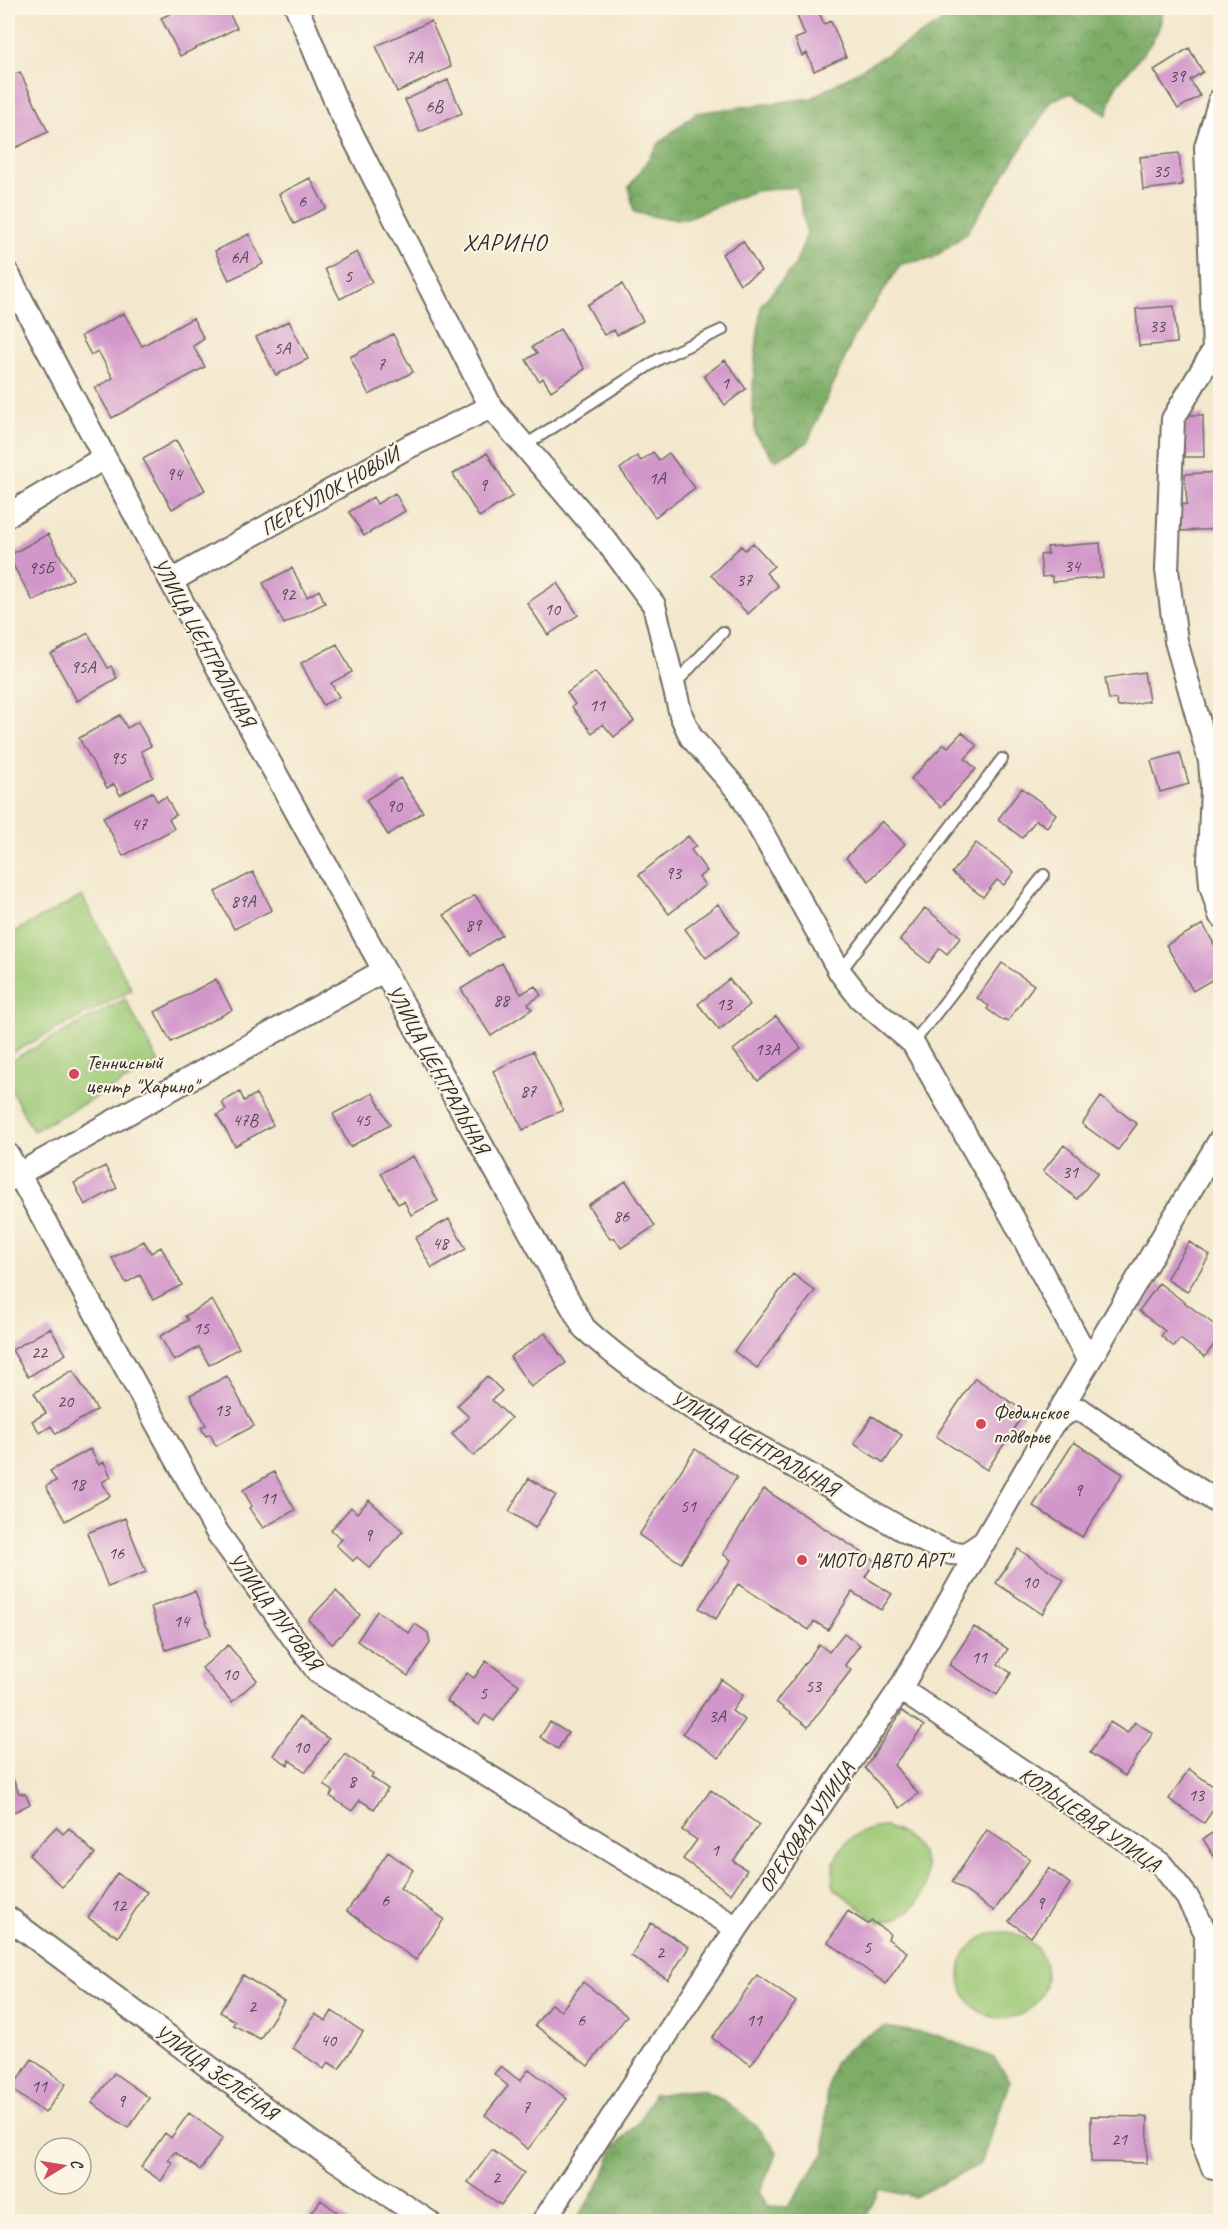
<svg xmlns="http://www.w3.org/2000/svg" width="1228" height="2229" viewBox="0 0 1228 2229" font-family="Caveat,sans-serif">
<style>
.grass{fill:#9dc976;stroke:#647a50;stroke-width:1.5}
.forest{fill:url(#forest-crowns);stroke:#546c49;stroke-width:1.5}
.building{fill:#d196ca}
.lines{fill:none;stroke-linecap:round;stroke-linejoin:round}
.service-casing{stroke:#716d64;stroke-width:14}
.minor-casing{stroke:#716d64;stroke-width:26}
.service{stroke:#fff;stroke-width:10}
.minor{stroke:#fff;stroke-width:22}
.poi-dot{fill:#d1495b;stroke:#fcf5e5;stroke-width:2}
.labels{text-anchor:middle;stroke-width:4.5;stroke-linejoin:round;paint-order:stroke}
.number-label{font-size:18px;fill:#544653}
.street-label{font-size:21px;fill:#2b2b2b;stroke:#fcf5e5}
.poi-label{font-size:21px;fill:#2b2b2b;stroke:#fcf5e5;text-anchor:start}
.quarter-label{font-size:24px;letter-spacing:1.5px;fill:#2b2b2b;stroke:#fcf5e5}
</style>
<defs>
<pattern id="forest-crowns" width="20" height="18" patternUnits="userSpaceOnUse" patternTransform="scale(1.5)"><rect width="20" height="18" fill="#7ead67"/><path d="M2 6a3 3 0 1 1 6 0M12 15a3 3 0 1 1 6 0" fill="none" stroke="#678d55"/></pattern>
</defs>
<rect width="100%" height="100%" fill="#fcf5e5"/>
<filter id="ink" filterUnits="userSpaceOnUse"><feTurbulence type="fractalNoise" baseFrequency=".0167" numOctaves="2"/><feDisplacementMap in="SourceGraphic" scale="12" xChannelSelector="R" yChannelSelector="G"/><feConvolveMatrix kernelMatrix="1 2 1 2 8 2 1 2 1" color-interpolation-filters="sRGB"/></filter>
<filter id="wash" filterUnits="userSpaceOnUse"><feTurbulence type="fractalNoise" baseFrequency=".008" numOctaves="4" result="noise"/><feDisplacementMap in="SourceGraphic" scale="24" xChannelSelector="R" yChannelSelector="G"/><feGaussianBlur stdDeviation="1.35" result="paint"/><feColorMatrix in="noise" values="0 0 0 0 0 0 0 0 0 0 0 0 0 0 0 0 0 1.4 0 .05"/><feComposite in="paint" operator="in"/></filter>
<g filter="url(#wash)">
<rect width="100%" height="100%" fill="#f3e8cd"/>
<path class="grass" d="M82,896L132,990L8,1055V935Z
M125,999L159,1063L33,1131L8,1084V1062Z
M885,1827C943,1844 940,1913 880,1923L834,1888C827,1852 851,1829 885,1827Z
M960 1975a43 43 0 1 1 86 0a43 43 0 1 1-86 0Z"/>
<path class="forest" d="M958,8H1163C1162,40 1136,60 1118,83C1112,91 1110,105 1107,115L1072,93L1052,100L967,233L933,258L901,264L855,335L807,443L775,460L756,436L752,403L755,359L761,305L795,265L807,234L797,187L754,191L685,219L661,218L634,212L629,187L660,142L696,113L812,98L934,27Z
M885,2027L940,2036L994,2058L1010,2080L981,2164L914,2197L880,2189L864,2221H576L603,2177L613,2150L640,2120L653,2095C665,2094 694,2088 704,2091C731,2100 763,2130 777,2153L760,2191L767,2206L788,2207L825,2152L826,2094L834,2062L860,2039Z"/>
<g id="blocks">
<path class="building" d="M182,8H226L237,28L180,56L161,18Z
M817,8L824,24L831,21L846,57L814,71L807,53L802,56L795,39L805,35L797,16Z
M431,21L451,67L397,92L376,46Z
M1189,48L1203,72L1190,80L1200,96L1178,109L1154,70Z
M20,72L48,132L9,151L8,77Z
M448,80L462,113L420,132L405,100Z
M1179,153L1182,185L1143,190L1140,157Z
M310,178L326,208L294,224L279,194Z
M249,234L263,264L229,280L215,251Z
M743,241L761,271L740,284L722,254Z
M357,252L372,282L340,299L325,269Z
M622,284L643,321L617,335L614,330L604,335L587,305Z
M1174,306L1177,343L1139,346L1136,309Z
M124,313L142,346L193,318L204,339L193,346L205,367L112,418L95,388L113,378L98,351L91,355L81,336Z
M289,321L308,359L276,375L256,337Z
M560,329L585,369L551,391L543,378L539,381L526,360L537,353L532,347Z
M393,334L413,372L369,395L350,357Z
M725,360L746,389L725,405L704,376Z
M1184,415H1203L1204,457H1184Z
M176,440L205,490L172,509L143,459Z
M653,452L659,460L669,453L695,488L655,517L620,469L637,456L641,461Z
M487,453L513,496L479,517L453,474Z
M1220,472V529L1181,531L1180,505L1187,504L1185,474Z
M395,493L405,511L364,536L349,512L373,497L377,504Z
M48,534L73,579L33,601L8,556Z
M753,543L774,566L766,573L778,586L748,614L711,575L741,546L745,550Z
M1100,543L1103,577L1052,582V576L1042,577L1040,555L1048,554L1047,547Z
M292,568L307,597L319,590L325,603L284,624L263,583Z
M557,583L578,615L548,635L527,603Z
M88,633L108,668L111,666L117,678L77,701L51,654Z
M337,644L352,672L331,683L339,697L323,705L301,663Z
M595,672L634,721L614,737L603,724L592,733L572,707L575,704L567,693Z
M1144,672L1149,701L1118,707L1116,699L1109,700L1105,678Z
M120,715L127,728L138,722L151,746L141,751L153,777L120,795L114,784L107,788L79,738Z
M962,732L977,746L965,759L976,769L941,807L911,779L944,744L948,747Z
M1180,753L1189,784L1160,792L1151,761Z
M400,778L423,812L388,835L366,800Z
M1022,788L1056,814L1047,827L1036,820L1022,838L998,819Z
M152,792L157,801L166,797L176,815L169,819L174,829L123,856L103,817Z
M882,821L905,844L869,881L846,858Z
M688,836L696,846L691,850L707,871L699,877L705,885L669,914L639,875Z
M976,843L1014,872L1004,885L997,880L983,897L952,873Z
M253,872L272,910L234,929L215,892Z
M475,895L502,935L471,955L444,915Z
M718,904L739,933L706,958L685,929Z
M925,908L961,937L947,954L940,948L929,963L900,940Z
M1203,924L1220,955V975L1193,991L1166,945Z
M502,963L521,994L535,986L541,995L528,1004L532,1009L491,1036L461,989Z
M1002,963L1034,985L1008,1021L1005,1019L1004,1021L987,1009L989,1006L977,998Z
M216,979L232,1010L171,1042L155,1012Z
M729,979L750,1005L719,1030L698,1004Z
M776,1016L801,1048L758,1081L733,1050Z
M533,1051L563,1110L523,1130L493,1071Z
M240,1092L244,1101L256,1094L273,1125L235,1146L217,1115L226,1110L222,1102Z
M373,1093L390,1125L350,1147L333,1114Z
M1101,1097L1137,1124L1118,1150L1082,1124Z
M1064,1145L1098,1173L1077,1199L1043,1171Z
M413,1156L438,1201L411,1215L404,1201L398,1204L381,1173Z
M105,1166L117,1188L85,1205L74,1183Z
M626,1181L655,1226L621,1248L614,1237L610,1239L588,1205Z
M449,1219L466,1249L432,1268L415,1238Z
M144,1241L151,1253L161,1247L182,1285L153,1300L140,1275L126,1283L112,1258Z
M1189,1242L1210,1255L1187,1292L1166,1279Z
M793,1274L815,1291L757,1368L734,1351Z
M1159,1283L1220,1329V1336L1205,1357L1180,1339L1174,1347L1161,1336L1165,1331L1139,1311Z
M212,1300L239,1348L209,1365L199,1347L174,1361L160,1336L188,1320L185,1316Z
M50,1328L66,1354L28,1377L12,1350Z
M545,1333L566,1363L531,1387L510,1357Z
M73,1370L97,1410L56,1434L51,1426L40,1433L32,1421L46,1413L34,1393Z
M227,1376L254,1426L216,1446L210,1434L206,1436L201,1428L206,1425L190,1395Z
M487,1376L502,1391L492,1400L511,1418L474,1456L452,1434L469,1417L457,1406Z
M975,1378L1025,1412L987,1470L936,1436Z
M872,1416L902,1435L884,1463L854,1444Z
M1074,1442L1123,1474L1082,1537L1033,1506Z
M90,1449L99,1465L104,1462L111,1477L102,1482L110,1496L65,1521L46,1486L56,1481L50,1471Z
M695,1449L737,1477L681,1563L639,1535Z
M274,1472L295,1510L263,1528L249,1508L252,1506L243,1490Z
M529,1478L556,1495L535,1528L509,1511Z
M764,1489L875,1561L865,1577L892,1594L881,1610L852,1592L828,1630L814,1621L809,1630L738,1584L716,1619L699,1608L731,1560L723,1554Z
M369,1500L403,1531L370,1568L357,1557L353,1561L336,1545L342,1539L331,1530L351,1507L357,1513Z
M125,1518L146,1572L108,1587L87,1533Z
M1018,1549L1064,1580L1042,1614L996,1583Z
M195,1591L211,1635L166,1650L151,1607Z
M336,1591L360,1615L332,1644L308,1620Z
M377,1611L409,1633L415,1624L428,1633L430,1643L408,1676L357,1641Z
M974,1627L1008,1649L998,1664L1011,1673L997,1695L949,1665Z
M844,1633L860,1645L845,1665L851,1670L808,1727L776,1702L819,1644L829,1652Z
M228,1645L257,1680L232,1702L202,1668Z
M486,1661L519,1685L494,1721L485,1715L479,1724L447,1701L467,1673L474,1678Z
M721,1679L743,1695L732,1711L745,1720L719,1758L683,1733Z
M902,1711L924,1726L894,1765L918,1794L900,1808L865,1768Z
M299,1717L329,1739L306,1772L289,1760L288,1765L273,1755Z
M550,1722L568,1733L558,1749L540,1737Z
M1110,1722L1127,1733L1135,1722L1153,1733L1125,1776L1090,1753Z
M345,1754L373,1774L371,1777L388,1789L374,1809L360,1800L352,1811L330,1796L333,1791L324,1785Z
M8,1767L19,1793L25,1794L30,1804L8,1815Z
M1189,1769L1220,1791V1800L1204,1823L1169,1799Z
M711,1790L759,1825L733,1861L747,1870L731,1894L683,1859L697,1840L682,1830Z
M56,1827L63,1834L69,1828L95,1854L62,1887L29,1855Z
M1220,1828V1866L1203,1839Z
M987,1830L1030,1859L994,1911L952,1882Z
M388,1852L413,1870L400,1888L444,1919L416,1960L347,1911Z
M1049,1868L1070,1884L1031,1937L1009,1921Z
M117,1873L147,1892L118,1937L88,1918Z
M848,1911L868,1924L872,1921L890,1934L888,1939L907,1952L886,1984L828,1942Z
M651,1923L689,1947L668,1980L631,1956Z
M243,1975L284,2001L260,2039L233,2025L235,2021L220,2012Z
M757,1975L796,2002L751,2065L712,2038Z
M583,1982L627,2016L588,2066L535,2025L551,2004L561,2011Z
M332,2011L363,2032L339,2069L328,2062L324,2069L293,2048L315,2014L326,2021Z
M32,2059L66,2084L45,2113L11,2089Z
M501,2066L520,2081L529,2069L567,2099L528,2149L485,2115L508,2086L494,2074Z
M114,2073L149,2098L128,2128L92,2103Z
M189,2113L223,2138L200,2170L175,2152L168,2160L173,2163L161,2181L141,2167L165,2133L171,2138Z
M1091,2116L1148,2117L1147,2163L1091,2162Z
M492,2150L524,2173L501,2205L468,2182Z
M321,2200L350,2222H305Z"/>
</g>
</g>
<g filter="url(#ink)">
<use href="#blocks" fill-opacity="0" stroke="#716d64" stroke-width="1.5"/>
<g class="lines">
<g class="service-casing">
<path id="service" d="M524,446L659,359L722,330
M674,685L723,632
M840,972L1002,759
M913,1043L1044,875"/>
</g>
<g class="minor-casing">
<path id="minor" d="M297,8L338,107L491,407L607,542L654,605L681,715L691,737L740,793L840,972L860,998L913,1043L1013,1218L1089,1361
M1220,100L1206,147L1214,350L1173,419L1167,570L1176,641L1210,761L1212,788L1209,861L1211,885L1220,915
M8,274C193,629 388,979 584,1328C654,1392 740,1436 822,1482C864,1506 906,1535 951,1553L966,1554L984,1542L1053,1423L1069,1411L1081,1410L1220,1504
M8,515L104,458
M171,581L406,448L491,407
M8,1155L217,1532L318,1672L737,1928
M8,1180L383,971
M1053,1422L1220,1140
M900,1689L1161,1864L1187,1897L1206,1933L1203,2143L1213,2168L1220,2169
M8,1918L324,2152L429,2222
M543,2222L737,1928L900,1689L982,1544"/>
</g>
<use href="#service" class="service"/>
<use href="#minor" class="minor"/>
</g>
</g>
<g class="poi-dot">
<circle cx="74" cy="1074" r="6"/>
<circle cx="981" cy="1424" r="6"/>
<circle cx="802" cy="1560" r="6"/>
</g>
<g class="labels">
<g class="number-label">
<text x="414" y="63">7А</text>
<text x="1177" y="82">39</text>
<text x="434" y="112">6В</text>
<text x="1161" y="177">35</text>
<text x="302" y="207">6</text>
<text x="239" y="263">6А</text>
<text x="348" y="282">5</text>
<text x="1157" y="332">33</text>
<text x="282" y="354">5А</text>
<text x="381" y="370">7</text>
<text x="725" y="389">1</text>
<text x="174" y="480">94</text>
<text x="657" y="484">1А</text>
<text x="483" y="491">9</text>
<text x="1072" y="572">34</text>
<text x="41" y="574">95Б</text>
<text x="744" y="586">37</text>
<text x="287" y="600">92</text>
<text x="552" y="615">10</text>
<text x="83" y="673">95А</text>
<text x="597" y="711">11</text>
<text x="118" y="764">95</text>
<text x="394" y="812">90</text>
<text x="139" y="830">47</text>
<text x="673" y="879">93</text>
<text x="243" y="907">89А</text>
<text x="473" y="931">89</text>
<text x="501" y="1006">88</text>
<text x="724" y="1010">13</text>
<text x="767" y="1055">13А</text>
<text x="528" y="1097">87</text>
<text x="245" y="1126">47В</text>
<text x="362" y="1126">45</text>
<text x="1070" y="1178">31</text>
<text x="621" y="1222">86</text>
<text x="440" y="1249">48</text>
<text x="201" y="1334">15</text>
<text x="39" y="1358">22</text>
<text x="65" y="1407">20</text>
<text x="222" y="1416">13</text>
<text x="77" y="1490">18</text>
<text x="1078" y="1496">9</text>
<text x="268" y="1504">11</text>
<text x="688" y="1512">51</text>
<text x="368" y="1541">9</text>
<text x="116" y="1559">16</text>
<text x="1030" y="1588">10</text>
<text x="181" y="1627">14</text>
<text x="979" y="1663">11</text>
<text x="230" y="1680">10</text>
<text x="813" y="1692">53</text>
<text x="483" y="1699">5</text>
<text x="717" y="1722">3А</text>
<text x="301" y="1753">10</text>
<text x="352" y="1787">8</text>
<text x="1196" y="1801">13</text>
<text x="715" y="1856">1</text>
<text x="385" y="1906">6</text>
<text x="1040" y="1909">9</text>
<text x="118" y="1911">12</text>
<text x="867" y="1953">5</text>
<text x="660" y="1958">2</text>
<text x="252" y="2012">2</text>
<text x="581" y="2026">6</text>
<text x="754" y="2026">11</text>
<text x="328" y="2046">40</text>
<text x="39" y="2092">11</text>
<text x="121" y="2107">9</text>
<text x="526" y="2113">7</text>
<text x="1119" y="2145">21</text>
<text x="496" y="2183">2</text>
</g>
<g class="street-label">
<text transform="translate(330 491) rotate(-30)" y="7">ПЕРЕУЛОК НОВЫЙ</text>
<text transform="translate(204 642) rotate(61)" y="7">УЛИЦА ЦЕНТРАЛЬНАЯ</text>
<text transform="translate(438 1069) rotate(61)" y="7">УЛИЦА ЦЕНТРАЛЬНАЯ</text>
<text transform="translate(755 1443) rotate(30)" y="7">УЛИЦА ЦЕНТРАЛЬНАЯ</text>
<text transform="translate(275 1611) rotate(53)" y="7">УЛИЦА ЛУГОВАЯ</text>
<text transform="translate(1090 1819) rotate(35)" y="7">КОЛЬЦЕВАЯ УЛИЦА</text>
<text transform="translate(806 1827) rotate(-56)" y="7">ОРЕХОВАЯ УЛИЦА</text>
<text transform="translate(216 2072) rotate(36)" y="7">УЛИЦА ЗЕЛЁНАЯ</text>
</g>
<g class="poi-label">
<text x="86" y="1069">Теннисный<tspan x="86" dy="24">центр "Харино"</tspan></text>
<text x="993" y="1419">Фединское<tspan x="993" dy="24">подворье</tspan></text>
<text x="814" y="1567">"МОТО АВТО АРТ"</text>
</g>
<g class="quarter-label">
<text x="505" y="250">ХАРИНО</text>
</g>
</g>
<rect width="1228" height="2229" fill="none" stroke="#fcf5e5" stroke-width="30"/>
<g transform="translate(63 2166) rotate(79)"><circle r="28" fill="#fcf5e5" stroke="#a8a49b" stroke-width="1.5"/>
<path d="M0-4.5L10 22L0 15L-10 22Z" fill="#d1495b"/>
<text y="-9" font-size="16" font-weight="bold" text-anchor="middle" fill="#2b2b2b">С</text>
</g>
</svg>
